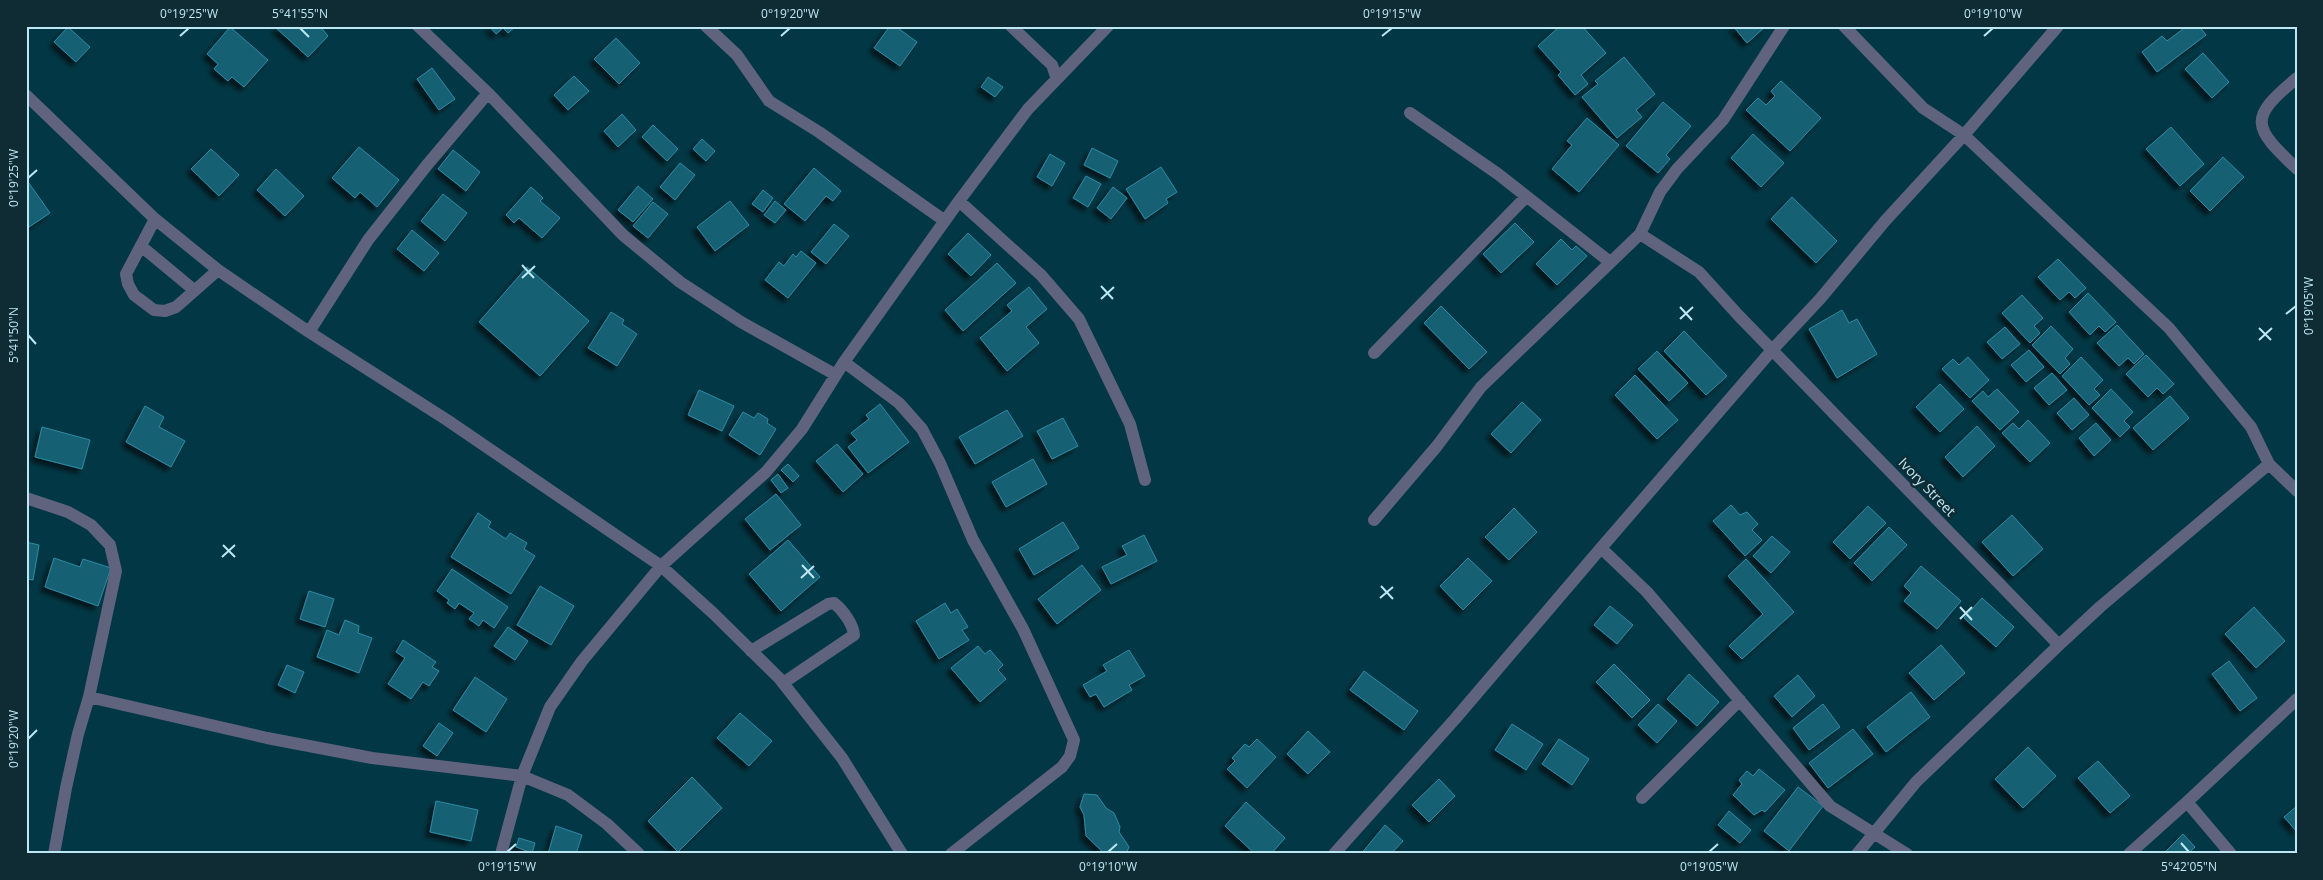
<svg xmlns="http://www.w3.org/2000/svg" width="2323" height="880" viewBox="0 0 2323 880" font-family="'Open Sans',sans-serif">
<style>
.building{fill:#166073;stroke:#2d8ca4;filter:url(#shadow)}
.lines{fill:none;stroke-linecap:round;stroke-linejoin:round}
.minor{stroke:#60637e;stroke-width:12}
.ticks{fill:none;stroke:#bee7f4;stroke-width:2}
.labels{text-anchor:middle;stroke-width:5;stroke-linejoin:round;paint-order:stroke}
.street-label{font-size:14px;fill:#bee7f4;stroke:#0f2c34}
.neatline{fill:none;stroke:#bee7f4;stroke-width:2}
.ticks-label{font-size:12px;text-anchor:middle;fill:#bee7f4}
</style>
<defs>
<filter id="shadow"><feDropShadow dx="-4.5" dy="4.5" stdDeviation="2.5" flood-color="#0009"/></filter>
</defs>
<rect width="100%" height="100%" fill="#023845"/>
<path class="building" d="M320,26L328,36L308,57L275,27Z
M489,26H516L508,33L503,28L496,34Z
M890,26H895L917,42L900,66L874,48Z
M1560,26L1563,29L1567,26H1582L1606,53L1581,75L1588,84L1575,95L1558,75L1561,72L1538,46Z
M1733,26H1766L1747,43Z
M2187,26H2199L2206,35L2157,72L2142,52L2162,36L2167,41Z
M68,27L90,47L76,62L54,42Z
M230,27L268,60L244,87L232,77L228,81L214,69L218,64L207,54Z
M616,38L640,63L619,84L594,59Z
M2203,53L2229,82L2212,98L2185,69Z
M1624,57L1655,94L1636,110L1642,117L1617,138L1582,97L1598,84L1595,81Z
M432,68L455,99L439,110L417,79Z
M574,76L589,91L568,110L554,95Z
M988,77L1003,87L995,97L981,87Z
M1781,81L1821,118L1790,151L1746,110L1758,98L1766,105L1775,96L1771,91Z
M1663,102L1691,126L1666,155L1670,159L1658,173L1626,146Z
M622,114L636,130L618,147L604,131Z
M1587,118L1619,145L1579,192L1552,169L1572,145L1567,141Z
M653,125L678,149L667,161L642,137Z
M2171,127L2204,164L2180,186L2146,149Z
M1753,134L1784,163L1761,187L1731,158Z
M702,139L715,151L706,161L693,149Z
M359,147L399,180L377,207L360,192L355,198L332,178Z
M1092,148L1118,161L1110,178L1084,165Z
M211,149L239,175L219,196L191,169Z
M453,150L480,172L466,191L438,169Z
M1050,154L1065,163L1052,186L1037,177Z
M2223,157L2244,177L2210,211L2190,191Z
M680,163L695,175L675,200L660,187Z
M1161,167L1177,192L1166,199L1168,203L1145,219L1126,189Z
M814,168L841,191L833,201L826,196L805,221L784,204Z
M276,169L304,196L285,216L257,190Z
M1086,176L1101,184L1088,207L1073,198Z
M26,179L50,213L26,229Z
M638,186L653,199L633,222L618,210Z
M531,187L543,198L540,201L560,218L542,238L519,218L514,223L506,215Z
M1113,187L1127,198L1111,219L1097,208Z
M763,190L773,198L763,212L752,204Z
M443,194L467,213L445,241L421,221Z
M1792,197L1837,241L1816,263L1771,219Z
M730,201L749,225L715,251L697,227Z
M775,201L786,210L775,223L764,215Z
M653,202L668,214L648,238L633,226Z
M1515,223L1534,242L1501,273L1483,254Z
M834,224L849,236L826,264L811,252Z
M412,230L439,253L424,271L397,249Z
M968,233L991,255L971,276L948,254Z
M1561,239L1572,250L1576,246L1587,256L1557,285L1536,264Z
M801,251L816,263L788,298L765,280L779,262L784,266L793,254L796,257Z
M2058,259L2086,288L2075,298L2069,292L2060,300L2038,277Z
M997,263L1016,283L963,331L945,310Z
M527,267L589,321L540,376L479,322Z
M1029,287L1047,309L1026,327L1039,343L1007,371L980,338L1012,311L1007,305Z
M2088,293L2116,322L2105,332L2099,326L2090,335L2069,312Z
M2022,295L2043,318L2034,326L2040,333L2030,343L2002,313Z
M1441,306L1487,352L1469,369L1424,323Z
M1842,310L1849,323L1857,319L1877,354L1837,378L1809,329Z
M611,312L624,320L622,324L637,334L617,366L588,348Z
M2117,325L2144,354L2134,364L2128,358L2119,366L2097,343Z
M2051,326L2073,349L2065,358L2070,364L2060,374L2032,345Z
M2005,327L2020,344L2002,359L1987,342Z
M1684,331L1727,376L1706,395L1664,351Z
M2029,350L2044,367L2026,382L2011,365Z
M1657,351L1688,383L1669,401L1638,369Z
M2146,355L2174,384L2163,394L2157,388L2148,397L2126,374Z
M1968,357L1989,380L1970,398L1942,369L1953,359L1959,365Z
M2081,357L2103,380L2094,389L2100,395L2089,405L2062,376Z
M2052,373L2067,390L2049,405L2034,388Z
M1635,375L1678,420L1657,439L1615,395Z
M1940,384L1964,409L1940,432L1916,407Z
M1997,389L2019,412L2000,430L1972,401L1983,391L1988,397Z
M2111,389L2133,412L2124,421L2130,427L2120,437L2092,408Z
M699,390L734,406L722,431L688,415Z
M2170,396L2189,418L2153,450L2133,428Z
M2074,398L2089,415L2072,430L2057,413Z
M1522,402L1541,420L1511,453L1491,434Z
M880,404L909,442L868,473L848,447L857,440L851,433L869,419L866,415Z
M145,406L164,417L159,427L185,441L171,467L126,442Z
M1007,410L1023,436L975,464L959,437Z
M743,412L754,418L758,413L768,419L767,423L776,429L760,455L729,435Z
M1063,418L1078,446L1052,459L1037,431Z
M2028,420L2050,443L2030,462L2002,433L2013,423L2019,429Z
M2096,423L2111,440L2094,456L2079,438Z
M1977,426L1995,446L1963,477L1945,457Z
M42,427L90,440L82,469L35,457Z
M837,444L863,474L843,492L816,461Z
M1033,459L1047,484L1006,507L992,482Z
M788,464L799,476L793,482L781,470Z
M778,474L788,488L781,493L771,480Z
M776,494L801,525L770,550L745,519Z
M1731,505L1740,515L1747,512L1758,524L1752,530L1762,540L1745,556L1713,521Z
M1868,506L1886,523L1850,559L1833,542Z
M1514,508L1537,532L1509,560L1485,537Z
M478,513L491,522L488,527L506,539L510,533L527,543L524,549L535,556L511,594L451,557Z
M2012,515L2043,549L2013,576L1982,542Z
M1063,522L1079,548L1034,575L1019,549Z
M1889,527L1907,545L1872,581L1854,563Z
M1144,535L1157,561L1111,584L1102,567L1127,555L1122,546Z
M1772,536L1790,552L1771,573L1753,556Z
M788,540L820,577L781,611L749,574Z
M26,542L39,545L33,580L26,579Z
M54,558L80,567L83,559L111,568L98,606L45,587Z
M1468,558L1492,581L1463,610L1440,586Z
M1746,559L1794,612L1742,659L1729,646L1763,614L1728,576Z
M1082,565L1101,590L1057,624L1038,599Z
M1921,566L1961,601L1937,629L1904,601L1911,593L1904,586Z
M452,569L508,607L494,628L483,620L479,626L469,619L474,613L459,603L455,609L447,603L449,600L437,591Z
M540,586L574,606L551,645L517,625Z
M309,591L334,599L325,627L300,619Z
M1982,598L2014,627L1996,647L1964,618Z
M945,603L951,613L957,609L968,627L962,630L969,640L939,659L916,621Z
M1610,606L1633,625L1617,644L1594,625Z
M2254,607L2285,641L2256,668L2225,634Z
M345,620L359,626L358,633L372,638L359,673L317,657L327,630L339,635Z
M508,627L528,641L515,660L494,646Z
M403,640L436,662L432,667L439,671L429,686L423,682L411,699L388,684L405,658L396,652Z
M1941,645L1965,673L1934,700L1909,673Z
M978,646L985,654L990,650L1003,665L998,670L1006,679L980,702L951,668Z
M1129,650L1145,676L1129,685L1132,690L1104,707L1096,694L1090,697L1083,685L1107,671L1103,665Z
M2229,661L2257,698L2240,711L2212,674Z
M1614,664L1650,700L1632,718L1596,682Z
M287,665L304,672L295,693L278,685Z
M1364,671L1418,711L1404,730L1350,690Z
M1689,674L1719,702L1697,726L1667,699Z
M1798,675L1815,696L1792,717L1774,696Z
M475,677L507,699L486,732L453,710Z
M1911,692L1930,717L1886,752L1867,727Z
M1658,704L1677,721L1657,743L1638,725Z
M1823,704L1840,727L1809,750L1793,728Z
M740,713L772,741L749,766L717,738Z
M439,723L453,733L437,756L423,746Z
M1512,724L1543,744L1526,770L1495,750Z
M1853,729L1873,754L1828,788L1809,763Z
M1308,731L1330,752L1308,774L1287,754Z
M1257,739L1276,757L1247,788L1227,769L1235,761L1232,758L1245,744L1249,747Z
M1559,739L1589,759L1572,785L1542,764Z
M2028,747L2056,776L2023,808L1995,779Z
M2098,761L2130,796L2110,813L2078,778Z
M1759,769L1785,790L1765,812L1762,810L1754,815L1733,795L1742,784L1739,780L1747,771L1753,776Z
M692,777L722,808L678,852L648,821Z
M1439,779L1455,796L1429,822L1412,805Z
M1798,787L1823,806L1789,851L1764,831Z
M1084,794L1097,795L1106,808L1114,813L1120,827L1119,832L1129,847L1126,854H1105L1086,836L1084,815L1080,807Z
M436,801L478,810L471,841L430,832Z
M1246,802L1285,838L1271,854H1255L1225,826Z
M2297,806V832L2284,817Z
M1729,811L1751,830L1740,843L1718,825Z
M1385,825L1403,841L1391,854H1361Z
M556,826L582,835L576,854H548Z
M2183,834L2195,847L2188,854H2163Z
M519,838L535,843L532,853L516,847Z"/>
<g class="lines">
<path class="minor" d="M418,26L488,93L623,235L680,282L741,322L836,375
M706,26L737,55L769,101L819,132L945,221
M1011,26L1052,65L1057,79
M1844,26L1923,108L1964,135L2169,328L2251,427L2269,464L2297,491
M2297,78C2247,119 2253,127 2297,169
M26,95L155,219L218,270L309,332L447,420L661,566L714,614L779,678L842,758L902,854
M1410,113L1498,174L1610,262
M959,201L1041,275L1079,319L1130,424L1145,480
M155,219L126,274L128,284L134,295L154,310L165,311L176,307L218,270
M1640,234L1660,192L1677,169L1723,120L1784,26
M141,246L194,290
M309,332L368,240L427,165L488,93
M1374,353L1526,197
M844,362L899,403L922,429L940,463L973,540L1023,629L1074,740L1070,756L1062,767L951,854
M26,498L68,512L91,525L110,545L116,571L89,697L78,734L66,788L54,854
M1374,520L1437,446L1481,387L1640,234L1699,272L1739,316L2059,645
M1601,548L1647,592L1830,806L1907,854
M751,651L828,604L834,603C843,610 853,624 854,635L783,683
M89,697L267,738L372,758L522,776L568,795L607,824L639,854
M1642,798L1740,700
M2187,802L2231,854
M501,854L522,776L550,707L582,661L661,566L766,472L802,429L844,362L959,201L1028,109L1108,26
M1334,854L1455,719L1601,548L1773,349L1820,299L1885,221L1964,135L2058,26
M1857,854L1916,782L2059,645L2100,607L2269,464
M2129,854L2187,802L2297,699"/>
</g>
<path class="ticks" d="M300,28L309,37M180,36L189,28M781,36L790,28M1382,36L1392,28M1984,36L1993,28M28,178L37,170M522,265L534,278M522,278L535,266M1101,286L1113,299M1101,299L1114,287M1680,307L1692,320M2286,314L2296,306M1680,319L1693,307M2259,328L2271,340M28,335L36,344M2259,340L2272,328M223,545L235,557M222,557L235,545M802,565L814,578M801,578L814,566M1381,586L1393,599M1380,598L1393,587M1960,607L1972,620M1960,619L1972,607M28,739L37,730M2181,843L2189,852M507,852L516,844M1108,852L1117,844M1709,852L1718,844"/>
<g class="labels">
<g class="street-label">
<text transform="translate(1927 487) rotate(46)" y="5">Ivory Street</text>
</g>
</g>
<rect width="2323" height="880" fill="none" stroke="#0f2c34" stroke-width="55"/>
<rect x="28" y="28" width="2268" height="824" class="neatline"/>
<g class="ticks-label">
<text x="189" y="18">0°19'25"W</text>
<text x="300" y="18">5°41'55"N</text>
<text x="790" y="18">0°19'20"W</text>
<text x="1392" y="18">0°19'15"W</text>
<text x="1993" y="18">0°19'10"W</text>
<text transform="translate(14 178) rotate(-90)" y="4">0°19'25"W</text>
<text transform="translate(2309 306) rotate(-90)" y="4">0°19'05"W</text>
<text transform="translate(14 335) rotate(-90)" y="4">5°41'50"N</text>
<text transform="translate(14 739) rotate(-90)" y="4">0°19'20"W</text>
<text x="507" y="871">0°19'15"W</text>
<text x="1108" y="871">0°19'10"W</text>
<text x="1709" y="871">0°19'05"W</text>
<text x="2189" y="871">5°42'05"N</text>
</g>
</svg>
